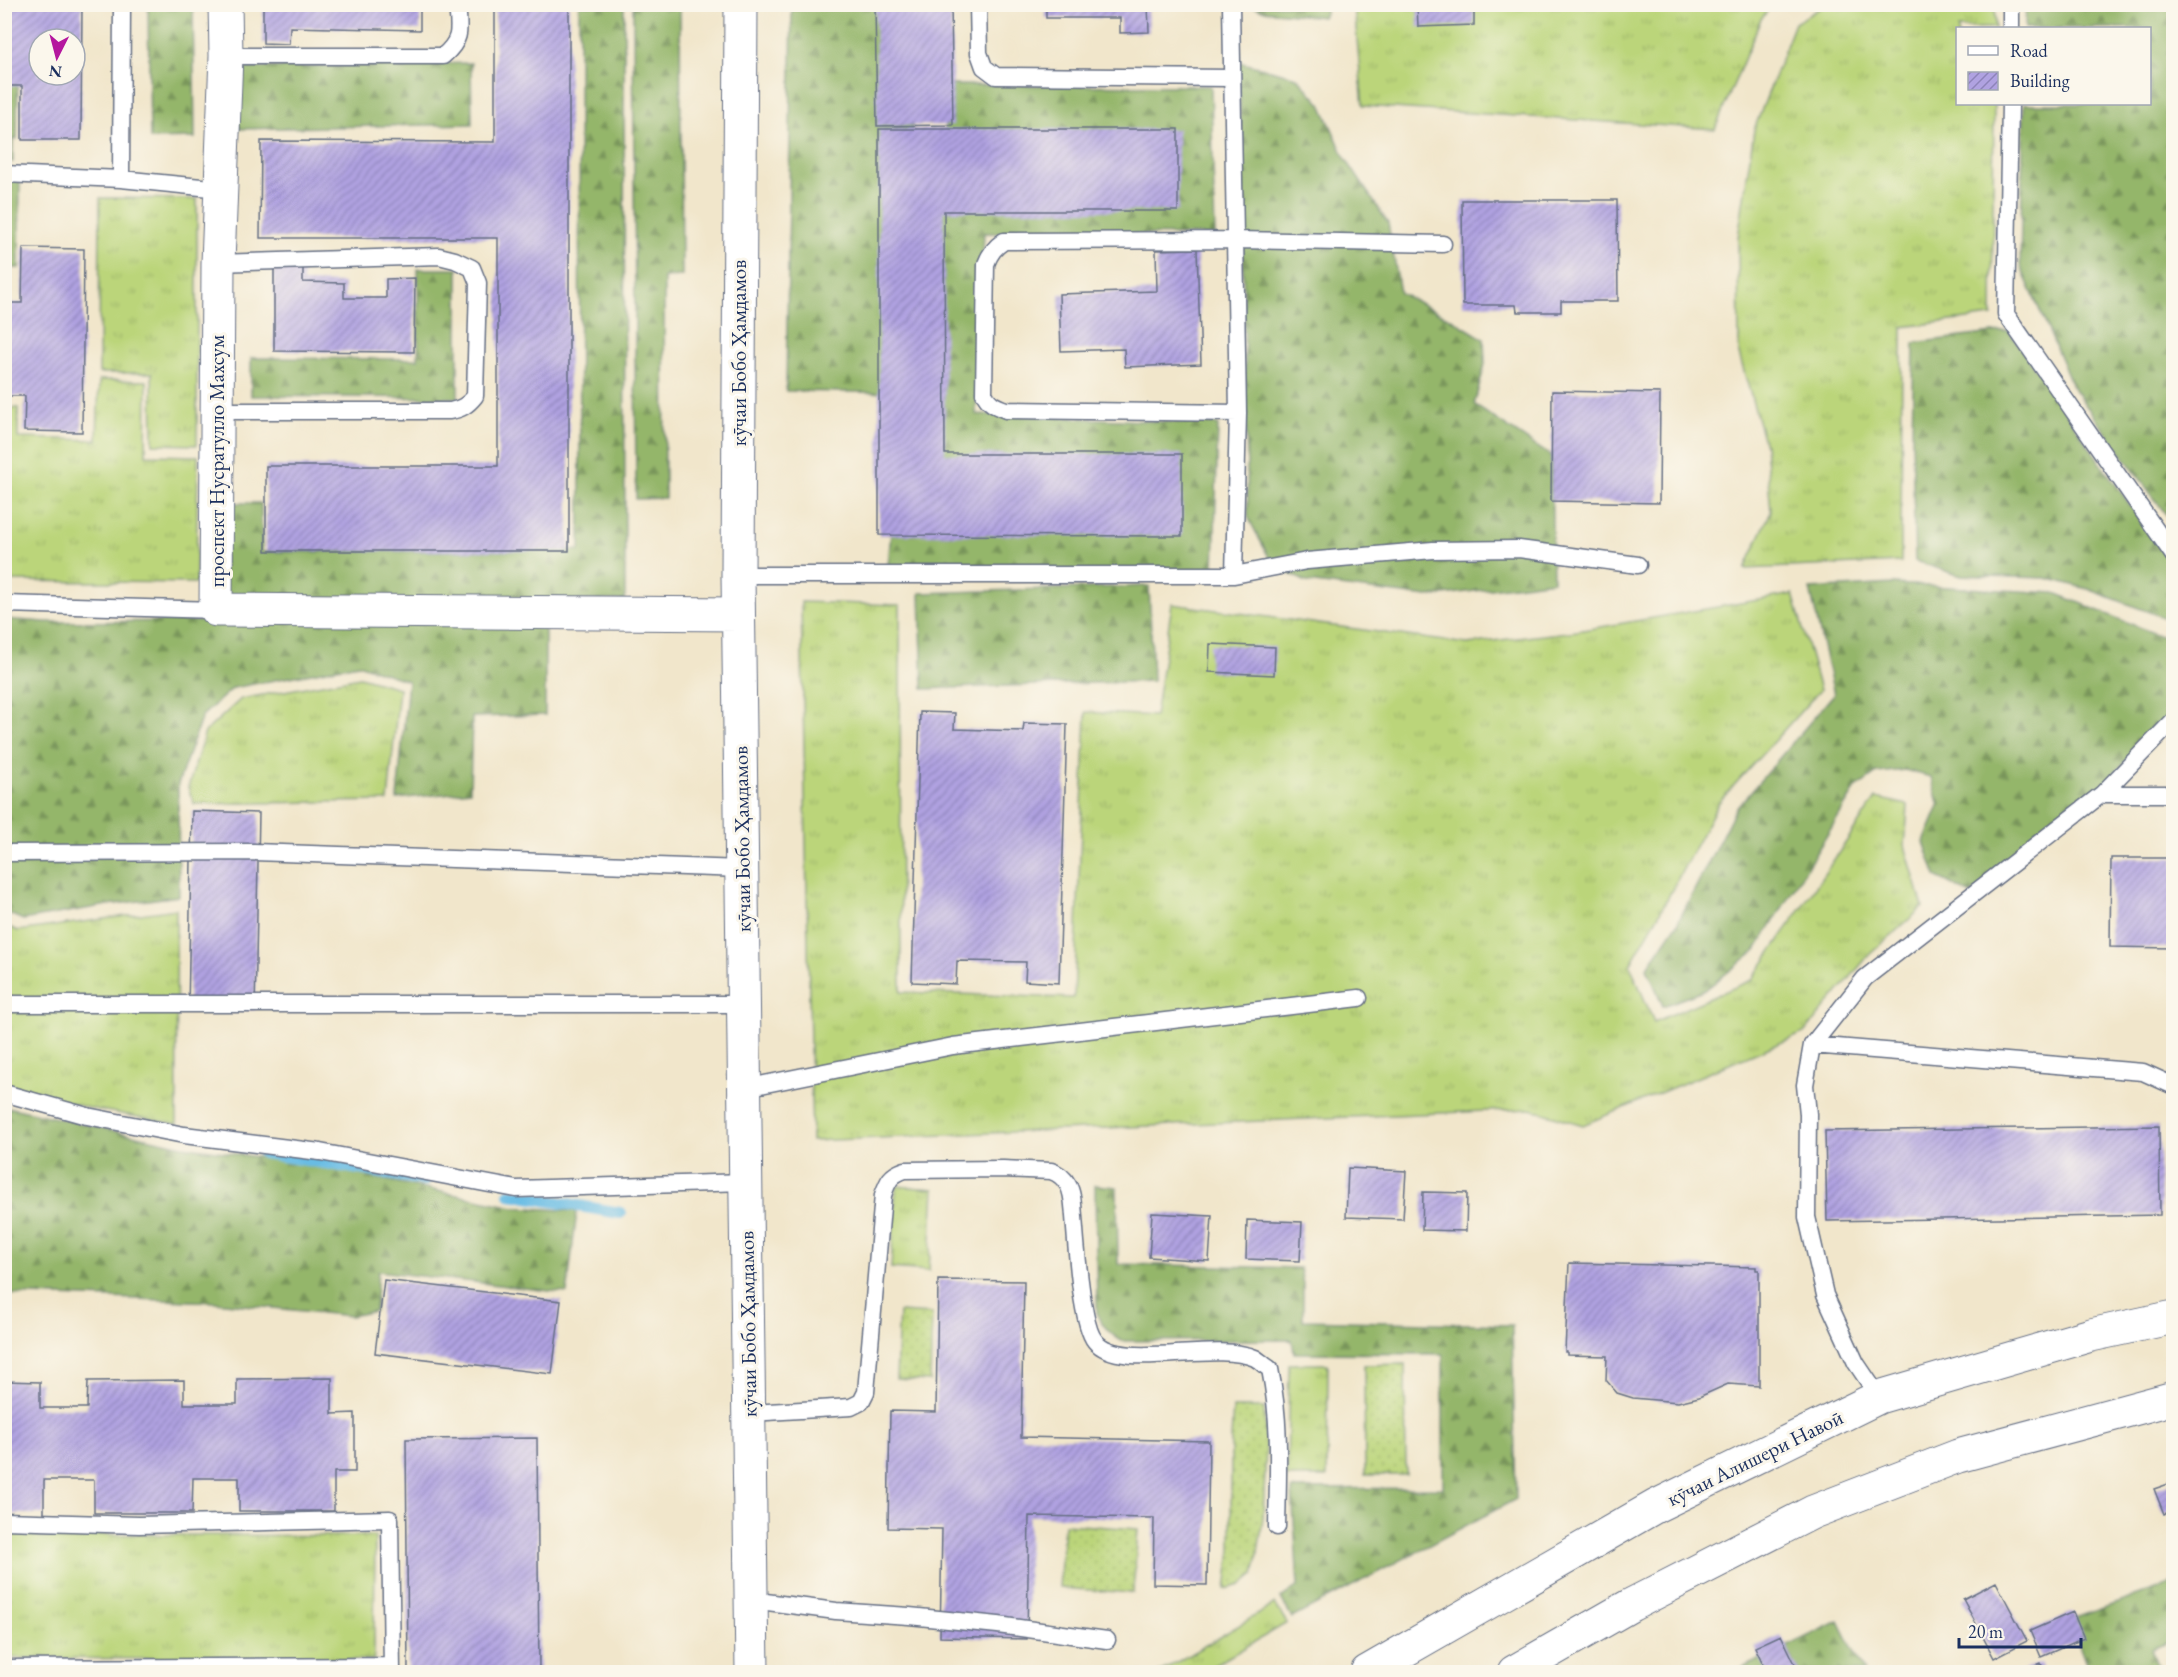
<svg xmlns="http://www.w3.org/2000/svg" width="2178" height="1677" viewBox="0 0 2178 1677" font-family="'EB Garamond',serif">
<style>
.grass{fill:url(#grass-tufts);stroke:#6b826c;stroke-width:1.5}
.forest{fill:url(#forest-firs);stroke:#587264;stroke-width:1.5}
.garden{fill:url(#garden-dots);stroke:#6b826c;stroke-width:1.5}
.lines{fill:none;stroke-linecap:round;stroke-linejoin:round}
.stream{stroke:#68bce4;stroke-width:12}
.building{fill:url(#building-hatch);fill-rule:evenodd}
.lane-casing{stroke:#666f84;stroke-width:19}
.secondary-casing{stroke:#666f84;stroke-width:35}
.lane{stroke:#fff;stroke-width:16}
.secondary{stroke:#fff;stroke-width:33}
.labels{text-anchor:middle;stroke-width:6;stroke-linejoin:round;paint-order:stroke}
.street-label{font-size:21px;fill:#1b2f5e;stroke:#fbf7ec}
</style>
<defs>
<pattern id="grass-tufts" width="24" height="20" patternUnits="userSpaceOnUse" patternTransform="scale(1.5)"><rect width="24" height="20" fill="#bbd57a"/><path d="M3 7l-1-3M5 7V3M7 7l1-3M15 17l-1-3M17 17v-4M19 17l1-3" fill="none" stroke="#a0b76c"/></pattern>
<pattern id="forest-firs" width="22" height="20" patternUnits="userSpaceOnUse" patternTransform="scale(1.5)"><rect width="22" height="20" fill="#94b66a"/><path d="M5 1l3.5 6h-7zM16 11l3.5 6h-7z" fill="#78945a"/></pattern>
<pattern id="garden-dots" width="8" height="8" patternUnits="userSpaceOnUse" patternTransform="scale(1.5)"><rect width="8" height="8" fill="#bbd57a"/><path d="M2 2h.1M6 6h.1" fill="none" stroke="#a0b76c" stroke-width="1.8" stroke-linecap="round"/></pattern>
<pattern id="building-hatch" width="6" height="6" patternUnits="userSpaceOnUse" patternTransform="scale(1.5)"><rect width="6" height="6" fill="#b0a2e1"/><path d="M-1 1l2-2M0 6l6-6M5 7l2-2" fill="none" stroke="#8e84ba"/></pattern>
</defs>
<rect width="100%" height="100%" fill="#fbf7ec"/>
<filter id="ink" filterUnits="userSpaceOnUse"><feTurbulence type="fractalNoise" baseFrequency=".0167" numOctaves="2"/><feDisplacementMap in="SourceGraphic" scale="12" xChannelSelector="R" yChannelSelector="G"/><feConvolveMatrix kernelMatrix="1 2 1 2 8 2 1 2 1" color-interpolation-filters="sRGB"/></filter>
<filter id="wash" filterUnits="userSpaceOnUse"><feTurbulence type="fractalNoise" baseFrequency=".008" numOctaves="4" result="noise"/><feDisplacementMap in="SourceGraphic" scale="24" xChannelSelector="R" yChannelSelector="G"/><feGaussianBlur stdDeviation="1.35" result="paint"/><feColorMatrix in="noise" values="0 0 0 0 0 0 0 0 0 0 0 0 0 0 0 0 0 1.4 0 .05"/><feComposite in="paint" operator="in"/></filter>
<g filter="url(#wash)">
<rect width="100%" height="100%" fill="#f1e6cb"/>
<path class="grass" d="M1354,5H1772L1761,19L1715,129L1363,106Z
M1825,5H1995V28H1958V104H1994L1992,316L1902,327L1901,562L1745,569L1771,511L1765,445L1739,354L1738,238L1754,130L1795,23Z
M100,198L197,199V445L153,444L152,373H99Z
M99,380L147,381L146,455L198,456L196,583L5,581V408H18V438L97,440Z
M1793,594L1820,690L1719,802L1658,916L1630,965L1654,1022L1752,980L1876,798L1908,805L1905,846L1923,907L1869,955L1804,1033L1583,1125L1531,1109L812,1141L801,602L900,605L901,992L1074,998L1086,712L1155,716L1172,604L1467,644L1577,631Z
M360,677L399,688L388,801L194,804L188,788L205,732L241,699Z
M176,909L177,1124L89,1108L5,1085L4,925L18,931Z
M896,1186L934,1189L929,1271L891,1268Z
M1289,1364H1328L1327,1477H1287Z
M5,1534L375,1536L374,1660L5,1658Z
M1275,1604L1287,1623L1203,1672H1160Z"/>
<path class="forest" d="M148,5H193L195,138L150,139Z
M579,5H624L625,600L224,601V503H261L262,552L580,550Z
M633,5H680L682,276L664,277L665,498L636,499Z
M792,5H914L908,393L786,391Z
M1249,5H1329L1323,17L1265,11Z
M2026,5H2173V524L2074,389L2020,265L2024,104H2150V28H2025Z
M1239,62L1297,77L1321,104L1345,158L1388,223L1400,293L1453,320L1484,339L1485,364L1474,405L1551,456L1553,581L1428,597L1307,582L1274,567L1248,517Z
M471,63L472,124L237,129L236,68Z
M5,68H18L17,139H13V162H5Z
M946,85L1211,86L1215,235L984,233L976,414L1218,424L1214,571L887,577L893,510L937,465Z
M5,180H20L19,268H5Z
M418,269H458V398L251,396V358L418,359Z
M2009,331L2173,567V621L2088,589L2046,578L1958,575L1915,561L1912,438L1914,343Z
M1893,584L2055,593L2173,641V711L2100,788L1971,895L1936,876L1924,842L1939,806L1931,777L1905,770L1877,773L1856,788L1756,950L1705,990L1663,1006L1647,968L1677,924L1735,810L1834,694L1810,589Z
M1149,586L1153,681L923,689L920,593Z
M545,612V715L472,717L470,791L397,799L408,681L358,664L233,688L202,716L178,784L179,896L108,905L23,920L5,912L4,619L45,622L217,621Z
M12,1108L182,1146L319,1166L514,1207L577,1211L567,1293L378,1271L375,1311L351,1316L215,1302L5,1294L4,1110Z
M1095,1185L1117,1187L1118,1264L1300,1268L1303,1284V1320L1512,1325L1516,1499L1292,1618L1281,1598L1298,1586L1292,1489L1443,1488V1354L1294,1353L1292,1340L1122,1341C1109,1334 1103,1326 1097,1313Z
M2173,1583V1640L2151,1649L2159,1670L2151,1672H2089L2070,1620Z
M1839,1621L1864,1672H1734Z"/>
<path class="garden" d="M899,1312L932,1314L930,1381L896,1379Z
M1405,1364L1406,1475H1365L1364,1365Z
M1233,1408H1264L1266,1448L1263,1518L1257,1560L1254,1574L1241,1585L1226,1589L1231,1550V1438Z
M1064,1524L1138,1529L1133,1593L1059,1588Z"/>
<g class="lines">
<path class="stream" d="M264,1153L425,1180
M510,1194L620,1213"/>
</g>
<g id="blocks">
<path class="building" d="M4,4H82L81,140H22V86H4ZM39,39H75V75H39Z
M263,4H420V30L290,27L289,44L263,43Z
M495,4H569V551H266V466H498V238H260L261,141L495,142Z
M875,4H951L953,125L877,126Z
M1046,4H1148L1149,32L1120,33V18H1046Z
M1417,4H1474V25L1418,27Z
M879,129H1178V211H944L945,454H1182V536L879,535Z
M1462,200H1617L1618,301H1561V312H1517L1516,305H1463Z
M23,248L84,249L82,432L24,431L25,396H4V303H22Z
M1197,249L1201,364L1125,367L1124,349L1061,351L1059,294L1157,291L1156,250Z
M274,267H303V282L344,283V298H386V279L415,278L414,352L274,351Z
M1552,391L1660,393L1659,503L1551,501Z
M1210,644L1275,647L1274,675L1209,672Z
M920,712L955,713L954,729L1023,731L1024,723L1067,724L1059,983L1025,981L1026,962L957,961L956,984L912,982Z
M192,811L259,813L255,1010L188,1009Z
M2111,858H2174V948L2110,947Z
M2159,1126L2160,1215L1827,1221L1825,1131Z
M1348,1168L1406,1171L1403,1219L1346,1217Z
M1423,1192L1467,1193L1466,1231L1422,1230Z
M1152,1213L1212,1216L1209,1261L1149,1257Z
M1247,1220L1302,1222L1300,1261L1246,1259Z
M1569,1263L1756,1267V1270H1759V1386L1728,1384L1699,1397L1678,1402L1633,1398L1617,1393L1606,1380L1607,1356L1567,1355V1352H1565Z
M384,1280L561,1301L552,1374L375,1353Z
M938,1280L1024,1281L1021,1437L1209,1441L1207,1585L1153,1584L1154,1518L1029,1516L1027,1639L940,1637L942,1529L888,1528L890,1411L936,1412Z
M332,1378V1414L355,1413V1472H334V1511H239V1478H193L192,1513H94V1480H44V1514H4V1381L40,1382V1408H87L88,1381L184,1380V1404H237V1379Z
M537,1438L539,1672H408L406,1439Z
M2174,1482V1510L2164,1514L2154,1489Z
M1996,1582L2027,1641L1994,1658L1963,1599Z
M2073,1612L2084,1638L2041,1657L2030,1631Z
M1781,1635L1799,1672H1767L1755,1647Z
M2041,1663L2045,1672H2019Z"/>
</g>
</g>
<g filter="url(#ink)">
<use href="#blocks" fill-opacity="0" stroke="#666f84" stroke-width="1.5"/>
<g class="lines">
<g class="lane-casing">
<path id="lane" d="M978,4L979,53L984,67L996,76L1232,78
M2011,28V4
M226,56H443C463,39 459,29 457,4
M2010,104L2006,314L2174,556
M4,174L121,179L221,189
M121,179L122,4
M218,263L439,256L455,260L472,268L478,283L475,396C467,406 461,409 450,411H218
M1238,413L1006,410C995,406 988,403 984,393L986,264C990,253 995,247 1004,241L1236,240L1443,244
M738,575H1234L1238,413L1231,4
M1234,575L1307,561L1433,550L1519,549L1638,565
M4,604L216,610
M2102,794H2174
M4,853L254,852L742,869
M4,1004H744
M1812,1045L2143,1072L2174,1086
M745,1088L953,1046L1359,998
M4,1093L87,1116L184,1135L320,1152L516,1189L746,1182
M1879,1397L1856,1363L1825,1295L1807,1217L1808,1114L1805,1085L1812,1045L1865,978L2102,794L2174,720
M749,1413L851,1407L861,1402L866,1392L883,1195C888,1181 890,1175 905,1170L1003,1169L1051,1171C1058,1173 1064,1178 1068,1185C1073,1193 1073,1206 1074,1216C1076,1241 1081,1325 1095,1341C1120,1372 1214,1340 1255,1358C1260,1361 1265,1366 1270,1369C1281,1423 1278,1472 1277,1527
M4,1521L139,1525L390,1519L392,1672
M751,1600L836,1611L909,1616L998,1625L1107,1640
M4,1668L392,1666"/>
</g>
<g class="secondary-casing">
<path id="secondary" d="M225,4L226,56L218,263L216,610L738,614
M741,4L738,575L752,1672
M1367,1672L1656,1506L1879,1397L2091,1335L2174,1317
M1514,1672L1631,1605L1813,1512L1958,1456L2174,1398"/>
</g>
<use href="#lane" class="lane"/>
<use href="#secondary" class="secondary"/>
</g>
</g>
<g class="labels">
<g class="street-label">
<text transform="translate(739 353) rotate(-90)" y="7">кӯчаи Бобо Ҳамдамов</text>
<text transform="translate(217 461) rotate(-90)" y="7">проспект Нусратулло Махсум</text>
<text transform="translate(742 839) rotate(-91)" y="7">кӯчаи Бобо Ҳамдамов</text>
<text transform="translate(748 1324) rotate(-91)" y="7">кӯчаи Бобо Ҳамдамов</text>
<text transform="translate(1755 1458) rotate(-26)" y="7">кӯчаи Алишери Навоӣ</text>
</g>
</g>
<rect width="2178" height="1677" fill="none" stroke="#fbf7ec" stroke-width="24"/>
<rect x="1956" y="27" width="195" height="78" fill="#fbf7ec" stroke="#a1a7b3" stroke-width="1.5"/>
<rect x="1968" y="46" width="30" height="9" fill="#ffffff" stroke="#a1a7b3" stroke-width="1.5"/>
<text x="2010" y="57" font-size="18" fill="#1b2f5e">Road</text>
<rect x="1968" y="72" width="30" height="18" fill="url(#building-hatch)" stroke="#a1a7b3" stroke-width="1.5"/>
<text x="2010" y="87" font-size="18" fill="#1b2f5e">Building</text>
<g transform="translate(57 57) rotate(186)"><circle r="28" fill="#fbf7ec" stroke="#a1a7b3" stroke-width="1.5"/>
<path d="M0-4.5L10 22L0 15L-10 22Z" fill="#b5179e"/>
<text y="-9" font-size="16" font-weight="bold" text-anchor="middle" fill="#1b2f5e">N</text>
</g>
<path d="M1959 1638v9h122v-9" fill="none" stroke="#1b2f5e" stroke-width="3"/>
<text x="1968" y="1638" font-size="18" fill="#1b2f5e" stroke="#fbf7ec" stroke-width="4.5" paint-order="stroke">20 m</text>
</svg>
